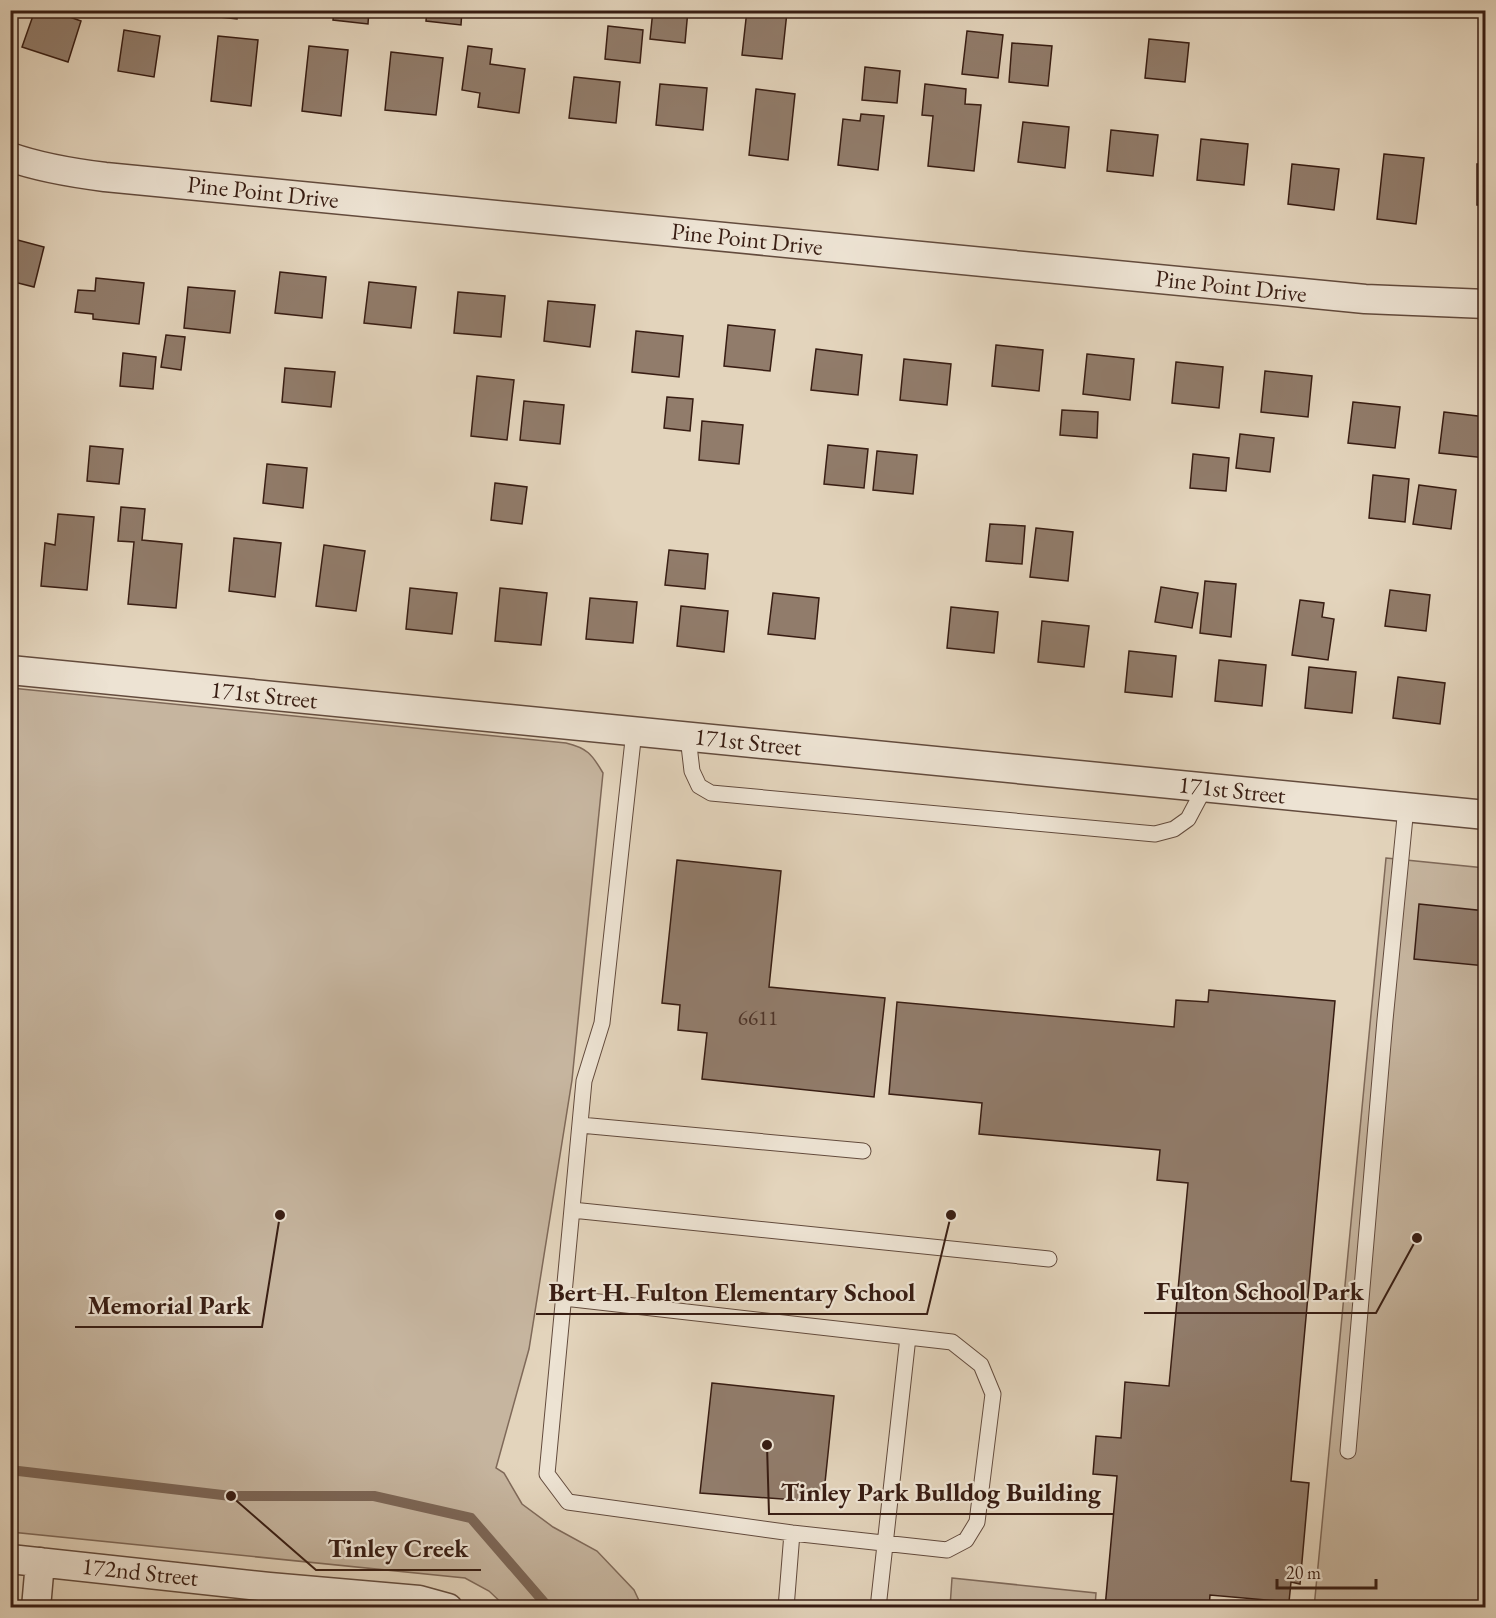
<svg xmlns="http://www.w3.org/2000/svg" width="1496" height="1618" viewBox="0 0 1496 1618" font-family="'EB Garamond',serif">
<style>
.green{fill:#c6b59f;stroke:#7f6959;stroke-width:1.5}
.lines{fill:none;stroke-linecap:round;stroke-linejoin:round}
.stream{stroke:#7c6656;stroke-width:10}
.building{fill:#917c6b;stroke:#381d13;stroke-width:1.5}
.lane-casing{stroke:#634b3d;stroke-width:17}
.street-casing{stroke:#634b3d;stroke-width:31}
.lane{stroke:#ede3d3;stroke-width:15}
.street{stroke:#ede3d3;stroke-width:28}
.labels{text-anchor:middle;stroke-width:4.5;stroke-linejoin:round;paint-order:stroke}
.number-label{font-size:21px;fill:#4e3529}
.street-label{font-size:24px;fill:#381d13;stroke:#ede3d3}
.leader{fill:none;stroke:#381d13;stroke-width:2}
.callout-dot{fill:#381d13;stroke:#ede3d3;stroke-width:2}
.callout-label{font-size:26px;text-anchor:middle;font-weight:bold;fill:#381d13;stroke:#ede3d3;stroke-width:4.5;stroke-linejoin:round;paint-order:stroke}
</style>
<rect width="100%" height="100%" fill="#e3d4bc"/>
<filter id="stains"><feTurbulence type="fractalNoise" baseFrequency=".00333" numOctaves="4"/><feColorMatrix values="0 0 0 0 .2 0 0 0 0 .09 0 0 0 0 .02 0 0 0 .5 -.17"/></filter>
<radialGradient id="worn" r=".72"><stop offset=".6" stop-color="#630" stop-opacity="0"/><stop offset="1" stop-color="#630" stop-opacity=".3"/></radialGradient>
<path class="green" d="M11,688L566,743C587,748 592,754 603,773L572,1080L529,1349L496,1468L504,1473L522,1504L553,1527L597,1551L634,1590L642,1607H506L489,1591L465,1578L11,1532Z
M1386,858L1485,868V1607L1314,1608Z
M952,1578L1096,1593L1095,1607H950Z"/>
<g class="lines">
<path class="stream" d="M10,1470L231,1496H374L471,1518L549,1608"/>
</g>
<path class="building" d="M35,10H50L81,21L68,62L22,47Z
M202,10H238L237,19L202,15Z
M334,10H369L368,24L333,20Z
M427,10H462L461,25L426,21Z
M653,10H688L685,43L650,39Z
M747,10L787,12L782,59L742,55Z
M1199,10H1239V15Z
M608,26L643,30L640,63L605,59Z
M124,30L160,36L154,77L118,71Z
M967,31L1003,35L998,78L962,74Z
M218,36L258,40L251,106L211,101Z
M1149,39L1189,43L1185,82L1145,78Z
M1012,43L1052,46L1048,86L1009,82Z
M309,46L348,50L341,116L302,111Z
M468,46L492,49L490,64L525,69L519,113L478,107L480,93L462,90Z
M391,52L443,58L436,115L385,110Z
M865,67L900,71L897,103L862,100Z
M574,77L620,82L616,123L569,118Z
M660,84L707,88L703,130L656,125Z
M925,84L966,89L965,104L981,105L974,171L928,166L933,116L922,115Z
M756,89L795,94L788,160L749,155Z
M861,114L884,116L878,170L838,165L843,119L860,121Z
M1023,122L1069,127L1065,168L1018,162Z
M1111,130L1158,135L1153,176L1107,171Z
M1201,139L1248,144L1244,185L1197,180Z
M1384,154L1424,158L1416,224L1377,219Z
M1292,164L1339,169L1334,210L1288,204Z
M1477,164H1486V205H1477Z
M10,238L44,247L34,287L10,281Z
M280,272L326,277L322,318L275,313Z
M96,278L144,283L139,324L93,319V314L75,312L78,290L95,291Z
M369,282L416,287L411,328L364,323Z
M188,287L235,291L230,333L184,328Z
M458,292L505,296L501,337L454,333Z
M548,301L595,305L590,347L544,341Z
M728,325L775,330L770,371L724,366Z
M636,331L683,336L679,377L632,372Z
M166,335L185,337L181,370L161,367Z
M996,345L1043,350L1039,391L992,386Z
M816,349L862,355L858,395L811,390Z
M123,353L156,357L153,389L120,386Z
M1087,354L1134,359L1130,400L1083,394Z
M904,359L951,364L947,405L900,400Z
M1176,362L1223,367L1219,408L1172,403Z
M285,368L335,372L331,407L282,402Z
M1265,371L1312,376L1308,417L1261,412Z
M477,376L514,380L507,440L471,436Z
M667,397L693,399L690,431L664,428Z
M524,401L564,405L560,444L520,440Z
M1353,402L1400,407L1395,448L1348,443Z
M1062,410L1098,412L1097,438L1060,435Z
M1444,412L1486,417V458L1439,453Z
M702,421L743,425L739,464L699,460Z
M1240,434L1274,438L1270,472L1236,468Z
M828,445L868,449L864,488L824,484Z
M90,446L123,449L119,484L87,481Z
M877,451L917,455L913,494L873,490Z
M1193,454L1229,458L1226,491L1190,488Z
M267,464L307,468L303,508L263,503Z
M1373,475L1409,479L1405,522L1369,518Z
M495,483L527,487L522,524L491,520Z
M1419,485L1456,490L1451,529L1413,524Z
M121,507L145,509L142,540L182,544L176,608L128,604L134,542L118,541Z
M58,514L94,517L87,590L41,586L45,543L55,545Z
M990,524L1025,526L1022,564L986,561Z
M1036,528L1073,532L1068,581L1030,577Z
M234,538L281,543L275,597L229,591Z
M324,545L365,551L356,611L316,606Z
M669,550L708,554L705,589L665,585Z
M1483,577H1486V614H1479Z
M1205,581L1236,584L1231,637L1200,633Z
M1161,587L1198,593L1192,628L1155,622Z
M410,588L457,593L452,634L406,629Z
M500,588L547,593L541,645L495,641Z
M1390,590L1430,595L1426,631L1385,626Z
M773,593L819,598L815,639L768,634Z
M590,598L637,602L633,643L586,639Z
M1300,600L1324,603L1322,617L1334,619L1328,660L1292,655Z
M681,606L728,611L724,652L677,646Z
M951,607L998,612L994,653L947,648Z
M1042,621L1089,626L1084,667L1038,662Z
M1129,651L1176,656L1172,697L1125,692Z
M1219,660L1266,665L1262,706L1215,701Z
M1309,667L1356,672L1352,713L1305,708Z
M1398,677L1445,683L1440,724L1393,718Z
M677,860L781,871L769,987L885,998L874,1097L702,1079L707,1033L678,1030L680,1005L662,1003Z
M1419,904L1486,911V966L1414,959Z
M1209,990L1335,1001L1291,1481L1309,1483L1300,1584L1291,1582L1289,1602L1210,1595L1209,1608H1105L1117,1476L1093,1474L1096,1436L1121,1438L1125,1382L1169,1386L1188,1183L1157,1180L1160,1150L979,1134L982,1103L889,1094L897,1002L1174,1027L1176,1000L1208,1002Z
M712,1383L834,1396L823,1502L700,1493Z"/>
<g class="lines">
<g class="lane-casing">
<path id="lane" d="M688,737L692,771L699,786L711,793L1155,834L1174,829L1188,819L1205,787
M580,1125L863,1151
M572,1210L1049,1259
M564,1298L952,1342L981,1365L993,1394L977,1522L966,1540L947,1550L792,1533L568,1502L547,1474L584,1081L602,1023L634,731
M1348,1451L1385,1020L1406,807
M267,1608L269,1587
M786,1608L792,1533
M878,1608L908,1337"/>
</g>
<g class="street-casing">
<path id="street" d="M10,157C41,168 73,173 105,177L1365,299L1486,304
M10,670L1486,815
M10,1559L269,1587L419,1600L448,1608
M36,1608L40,1562"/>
</g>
<use href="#lane" class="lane"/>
<use href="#street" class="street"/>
</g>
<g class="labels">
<g class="number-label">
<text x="758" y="1025">6611</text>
</g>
<g class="street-label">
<text transform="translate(263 192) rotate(6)" y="8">Pine Point Drive</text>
<text transform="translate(747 239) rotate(6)" y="8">Pine Point Drive</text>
<text transform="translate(1231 286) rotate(6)" y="8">Pine Point Drive</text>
<text transform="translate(264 695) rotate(6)" y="8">171st Street</text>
<text transform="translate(748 742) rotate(6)" y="8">171st Street</text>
<text transform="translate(1232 790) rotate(6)" y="8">171st Street</text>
<text transform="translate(140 1572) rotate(6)" y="8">172nd Street</text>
</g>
</g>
<path class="leader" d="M1417 1238L1376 1313H1144M951 1215L927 1314H536M280 1215L262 1327H75M767 1445L769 1514H1113M231 1496L316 1570H481"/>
<g class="callout-dot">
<circle cx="1417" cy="1238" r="6"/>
<circle cx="951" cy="1215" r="6"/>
<circle cx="280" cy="1215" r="6"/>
<circle cx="767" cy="1445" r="6"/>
<circle cx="231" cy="1496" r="6"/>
</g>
<g class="callout-label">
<text x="1260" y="1300">Fulton School Park</text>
<text x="732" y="1301">Bert H. Fulton Elementary School</text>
<text x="169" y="1314">Memorial Park</text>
<text x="941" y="1501">Tinley Park Bulldog Building</text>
<text x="398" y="1557">Tinley Creek</text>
</g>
<rect width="1496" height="1618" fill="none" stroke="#e3d4bc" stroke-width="36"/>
<rect x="12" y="12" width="1472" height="1594" fill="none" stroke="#381d13" stroke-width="3"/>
<rect x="18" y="18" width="1460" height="1582" fill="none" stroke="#381d13" stroke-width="1.5"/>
<path d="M1277 1579v9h99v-9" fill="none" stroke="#381d13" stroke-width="3"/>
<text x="1286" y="1579" font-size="18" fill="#381d13" stroke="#ede3d3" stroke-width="4.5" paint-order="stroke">20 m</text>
<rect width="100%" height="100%" filter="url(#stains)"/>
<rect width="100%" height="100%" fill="url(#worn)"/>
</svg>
